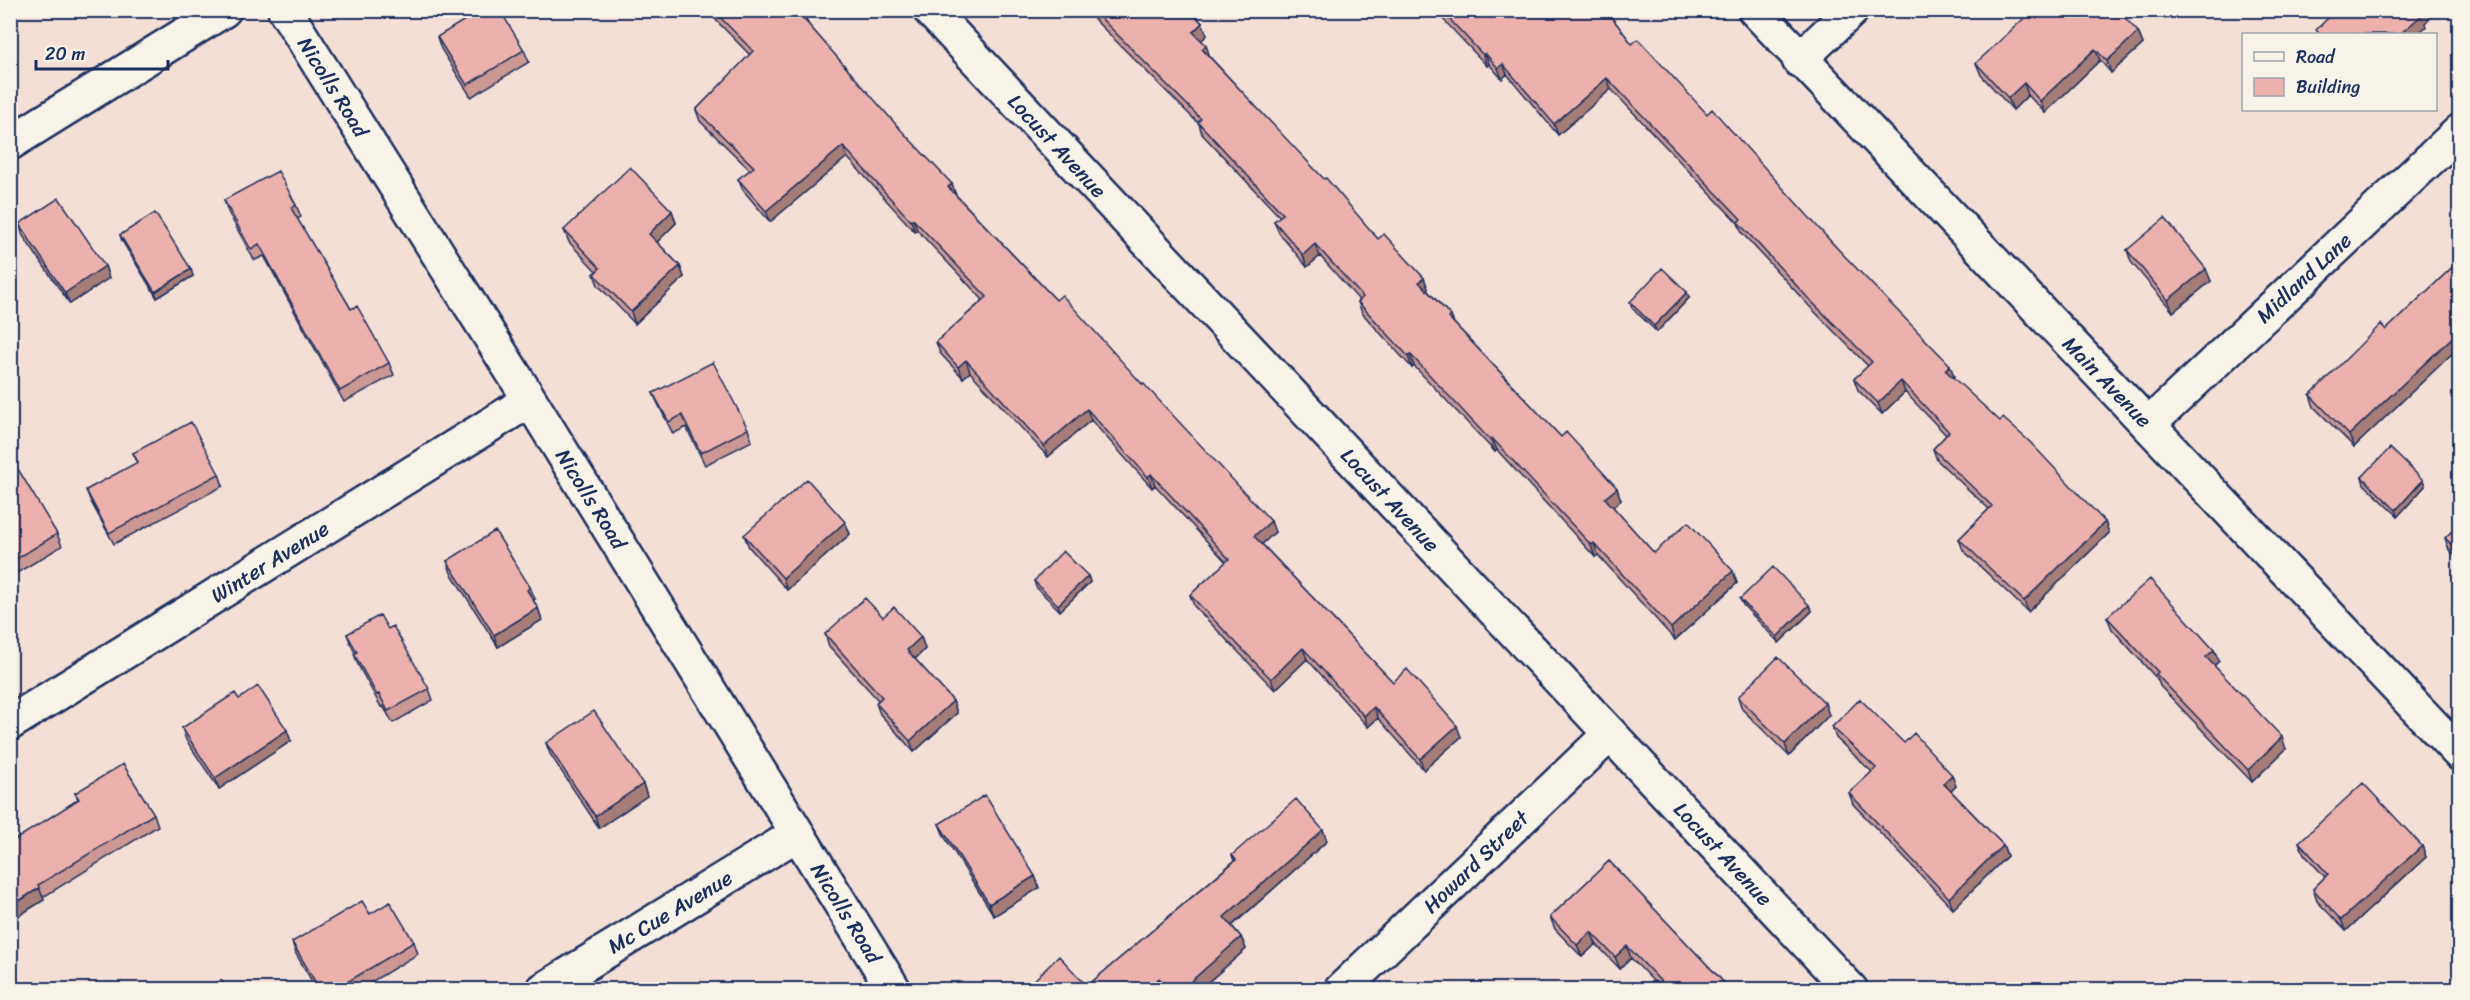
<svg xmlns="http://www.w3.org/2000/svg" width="2470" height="1000" viewBox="0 0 2470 1000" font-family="Sriracha,sans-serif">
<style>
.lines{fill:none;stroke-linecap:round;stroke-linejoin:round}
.minor-casing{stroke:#1b2f5e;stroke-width:38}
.minor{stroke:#f7f3e8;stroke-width:33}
.wall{fill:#cb9894;stroke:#1b2f5e;stroke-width:1.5}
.shaded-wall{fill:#a57c78;stroke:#1b2f5e;stroke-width:1.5}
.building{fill:#ecb1ac;stroke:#1b2f5e;stroke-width:1.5}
.labels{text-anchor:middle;stroke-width:4.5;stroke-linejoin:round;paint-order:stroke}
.street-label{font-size:21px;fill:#1b2f5e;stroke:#f7f3e8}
</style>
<rect width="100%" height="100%" fill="#f4dfd6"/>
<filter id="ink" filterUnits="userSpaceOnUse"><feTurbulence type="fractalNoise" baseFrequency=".0167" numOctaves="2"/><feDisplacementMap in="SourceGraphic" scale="12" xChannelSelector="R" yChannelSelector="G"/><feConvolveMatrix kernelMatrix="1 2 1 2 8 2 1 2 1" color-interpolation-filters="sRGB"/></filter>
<g filter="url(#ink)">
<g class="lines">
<g class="minor-casing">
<path id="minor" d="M285,10L530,400L894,990
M930,10L1851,990
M1755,10L2460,754
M1799,60L1852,10
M10,143L224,10
M2148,425L2460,131
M10,723L530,400
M543,990L797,834
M1341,990L1610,734"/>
</g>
<use href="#minor" class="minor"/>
</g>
<path class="wall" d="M710,10H802L804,13L808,24L956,195L1056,300L1142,384L1275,532L1262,544L1393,682L1461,737L1424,770L1378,718L1368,727L1307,659L1275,690L1194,606L1190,595L1226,562L1155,485L1152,488L1091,420L1048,457L970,372L963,378L940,353L936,342L983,300L917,230L915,232L847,157L770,222L743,190L738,179L750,170L700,121L696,110L750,55L712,16Z
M1085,10H1190L1202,23L1207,35L1201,40L1210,57L1378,239L1424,278L1428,289L1427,290L1451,316L1454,323L1561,437L1621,500L1613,507L1654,553L1737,583L1675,640L1598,555L1595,557L1497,450L1495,452L1414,366L1412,368L1362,313L1358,302L1359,300L1320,256L1307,267L1279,233L1274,221L1280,217L1202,134L1199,124Z
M1437,10H1606L1632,44L1707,114L1834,245L1954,376L1953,378L2105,522L2109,533L2028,612L1963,550L1959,539L1989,509L1937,460L1933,449L1946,435L1905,392L1882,414L1858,390L1854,379L1868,366L1811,308L1742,233L1738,223L1611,89L1558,135L1507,74L1502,79L1489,64L1487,66L1438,14Z
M2138,32L2143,44L2111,73L2100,60L2045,113L2028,95L2013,110L1981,75L1976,63Z
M437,37L524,50L529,62L471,97L441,49Z
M224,200L296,205L301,217L297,219L351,309L389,363L394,375L344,402L264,256L255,260L253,258L228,212Z
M672,211L676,223L657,242L680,266L684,277L635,324L598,285L594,274L596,271L569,242L564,230Z
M19,224L105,266L109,278L70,304L23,236Z
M120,235L193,276L157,298L122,241Z
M2127,250L2211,281L2173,312L2131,262Z
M2460,260V346L2354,447L2314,407L2310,395L2386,330Z
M1689,298L1657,332L1632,308L1630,302Z
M653,393L748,429L752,441L705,465L686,427L673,434L658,404Z
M133,453L219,474L223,486L114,544L91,502L86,490L137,463Z
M10,461L57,534L62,546L12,576L10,573Z
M2362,477L2423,480L2425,486L2398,516L2364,484Z
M845,522L850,534L787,590L749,547L744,535Z
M2460,523V560L2449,550L2445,538Z
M447,561L535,599L533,600L538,608L542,620L498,647L451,573Z
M1088,576L1090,582L1060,611L1036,587L1034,581Z
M1740,599L1812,611L1779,643L1743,605Z
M883,617L921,637L925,649L915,659L953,701L957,713L914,752L880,714L876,703L878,700L829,646L825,634Z
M2107,617L2214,650L2219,661L2214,666L2286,749L2252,782L2160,686L2158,680L2112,629Z
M388,629L429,689L433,700L393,723L383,706L381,707L358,665L354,654L355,653L351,645L347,634Z
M1738,697L1829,715L1789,756L1742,709Z
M1832,727L1904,743L1956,786L1951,791L2003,845L2007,856L1953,909L1853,804L1849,793L1872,772L1836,738Z
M182,728L291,741L219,789L186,740Z
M546,743L643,784L647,796L599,828L550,754Z
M75,793L154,814L158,826L43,897L44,900L10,921L60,812L78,799Z
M939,824L1035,876L1039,888L994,916L944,836Z
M1323,830L1327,841L1232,926L1241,937L1246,949L1199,990H1024L1087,986L1234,861L1232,855Z
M2299,842L2422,846L2426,857L2346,931L2317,901L2313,889L2325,877L2304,854Z
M1609,861L1731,990H1662L1631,958L1620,969L1596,944L1582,957L1555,929L1550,917Z
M370,914L414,942L418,954L358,990H317L296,954L292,942Z"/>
<path class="shaded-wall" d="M2421,10H2439L2425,23L2426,27L2417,34H2400Z
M804,13L808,24L801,16Z
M1202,23L1207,35L1198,44L1193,32Z
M2138,32L2143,44L2111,73L2107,61Z
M1206,45L1210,57L1202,49Z
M2095,49L2100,60L2045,113L2040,101Z
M1485,53L1489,64L1487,66L1483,55Z
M1503,64L1507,74L1502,79L1498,68Z
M1607,78L1611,89L1558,135L1554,124Z
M2024,83L2028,95L2013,110L2008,98Z
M843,146L847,157L770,222L766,211Z
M952,184L956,195L948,187Z
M672,211L676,223L654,245L649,234Z
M913,219L917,230L915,232L911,221Z
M1315,244L1320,256L1307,267L1303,255Z
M105,266L109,278L70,304L65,293Z
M680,266L684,277L635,324L631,312Z
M191,269L193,276L157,298L155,292Z
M2206,269L2211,281L2173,312L2168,300Z
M1424,278L1428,289L1424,294L1419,282Z
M1687,292L1689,298L1657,332L1654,326Z
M2460,330V346L2354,447L2349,435Z
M1410,354L1414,366L1412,368L1408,356Z
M966,360L970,372L963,378L958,367Z
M1950,365L1954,376L1949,381L1945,370Z
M1901,381L1905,392L1882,414L1878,403Z
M1087,409L1091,420L1048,457L1044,446Z
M1492,438L1497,450L1495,452L1490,440Z
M1151,474L1155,485L1152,488L1148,477Z
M2423,480L2425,486L2398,516L2396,510Z
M1617,488L1621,500L1610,510L1605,498Z
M1271,521L1275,532L1258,548L1254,536Z
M845,522L850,534L787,590L783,578Z
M2105,522L2109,533L2028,612L2024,601Z
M1594,543L1598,555L1595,557L1591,545Z
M1733,571L1737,583L1675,640L1671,628Z
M1088,576L1090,582L1060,611L1058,605Z
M530,587L535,599L531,602L527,590Z
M1809,605L1812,611L1779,643L1777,637Z
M538,608L542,620L498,647L494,635Z
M921,637L925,649L912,662L907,650Z
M1303,648L1307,659L1275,690L1271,679Z
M2214,650L2219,661L2210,669L2206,657Z
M953,701L957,713L914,752L910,741Z
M1825,703L1829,715L1789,756L1785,744Z
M1374,707L1378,718L1368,727L1364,716Z
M1457,726L1461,737L1424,770L1420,759Z
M287,730L291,741L219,789L215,778Z
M2282,737L2286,749L2252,782L2248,770Z
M1952,775L1956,786L1948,794L1943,783Z
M643,784L647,796L599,828L595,816Z
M1323,830L1327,841L1228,929L1224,917Z
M2003,845L2007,856L1953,909L1949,898Z
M2422,846L2426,857L2346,931L2341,920Z
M1035,876L1039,888L994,916L989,904Z
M39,888L44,900L10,921V907Z
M1591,932L1596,944L1582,957L1577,945Z
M1241,937L1246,949L1199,990H1181Z
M1627,946L1631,958L1620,969L1615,957Z
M1159,978L1164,990H1147Z"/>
<path class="building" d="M481,10H500L524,50L467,85L437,37Z
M713,10H802L804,13L801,16L900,129L952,184L948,187L1056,300L1062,295L1142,384L1143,383L1271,521L1254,536L1393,682L1407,669L1457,726L1420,759L1374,707L1364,716L1303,648L1271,679L1190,595L1229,559L1151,474L1148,477L1087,409L1044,446L966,360L958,367L936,342L987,297L913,219L911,221L843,146L766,211L738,179L754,167L696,110L753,51Z
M1093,10H1190L1202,23L1193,32L1206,45L1202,49L1324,179L1326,178L1378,239L1384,234L1424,278L1419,282L1451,316L1449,318L1561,437L1566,432L1617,488L1605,498L1654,553L1688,522L1733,571L1671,628L1594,543L1591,545L1492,438L1490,440L1410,354L1408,356L1358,302L1363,297L1315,244L1303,255L1274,221L1283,214L1198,122L1201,119Z
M1441,10H1606L1632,44L1638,39L1707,114L1712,109L1834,245L1950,365L1945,370L2000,421L2003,418L2030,442L2105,522L2024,601L1959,539L1992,506L1933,449L1949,432L1901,381L1878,403L1854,379L1872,362L1807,297L1738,222L1741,219L1607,78L1554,124L1503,64L1498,68L1485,53L1483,55Z
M2033,10H2118L2138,32L2107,61L2095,49L2040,101L2024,83L2008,98L1976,63Z
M2336,10H2421L2419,12L2422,15L2400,34H2320L2316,30Z
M630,167L672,211L649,234L680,266L631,312L594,274L600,268L564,230Z
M278,171L296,205L291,208L351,309L357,306L389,363L340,391L259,244L251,249L249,246L224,200Z
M59,198L105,266L65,293L19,224Z
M155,213L191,269L155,292L120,235Z
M2165,218L2206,269L2168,300L2127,250Z
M2460,260V330L2349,435L2310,395L2381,324L2386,330Z
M1662,268L1687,292L1654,326L1630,302Z
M713,362L748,429L701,453L682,415L669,422L653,393Z
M191,422L219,474L109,533L86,490L138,462L133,453Z
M2390,448L2423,480L2396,510L2362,477Z
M12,459L57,534L10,563V461Z
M807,479L845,522L783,578L744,535Z
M2460,523V552L2445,538Z
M495,531L530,587L527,590L538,608L494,635L447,561Z
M1063,551L1088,576L1058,605L1034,581Z
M1773,567L1809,605L1777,637L1740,599Z
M2150,579L2214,650L2206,657L2282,737L2248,770L2156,674L2158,672L2107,617Z
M865,598L883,617L894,607L921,637L907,650L953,701L910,741L876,703L882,697L825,634Z
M380,615L388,629L393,626L429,689L388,711L379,694L377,695L354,654L357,652L347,634Z
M1778,657L1825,703L1785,744L1738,697Z
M258,686L287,730L215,778L182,728L235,693L239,699Z
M1860,699L1904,743L1914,733L1952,775L1943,783L2003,845L1949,898L1849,793L1876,768L1832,727Z
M594,711L643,784L595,816L546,743Z
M123,764L154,814L38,885L39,888L10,907V843L79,799L75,793Z
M2363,783L2422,846L2341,920L2313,889L2328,874L2299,842Z
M985,795L1035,876L989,904L939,824Z
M1296,799L1323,830L1224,917L1241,937L1181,990H1170L1159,978L1147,990H1024L1059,956L1087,986L1236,860L1232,855Z
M1609,861L1731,990H1669L1627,946L1615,957L1591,932L1577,945L1550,917Z
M362,901L370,914L390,902L414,942L334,990H320L292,942Z
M221,980L228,990H206Z
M757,985L759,990H750Z"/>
</g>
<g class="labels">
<g class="street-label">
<text transform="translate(333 87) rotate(58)" y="7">Nicolls Road</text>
<text transform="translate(1057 146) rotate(47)" y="7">Locust Avenue</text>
<text transform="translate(2304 278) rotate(-43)" y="7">Midland Lane</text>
<text transform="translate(2107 382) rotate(46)" y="7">Main Avenue</text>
<text transform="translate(591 499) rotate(58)" y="7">Nicolls Road</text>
<text transform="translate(1390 500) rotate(47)" y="7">Locust Avenue</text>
<text transform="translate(270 562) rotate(-32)" y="7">Winter Avenue</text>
<text transform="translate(1723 854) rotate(47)" y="7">Locust Avenue</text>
<text transform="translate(1476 862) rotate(-44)" y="7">Howard Street</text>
<text transform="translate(670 912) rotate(-31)" y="7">Mc Cue Avenue</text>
<text transform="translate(846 913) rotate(58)" y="7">Nicolls Road</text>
</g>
</g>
<rect width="2470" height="1000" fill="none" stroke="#f7f3e8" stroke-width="36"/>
<rect x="18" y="18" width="2434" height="964" fill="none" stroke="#1b2f5e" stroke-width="2" filter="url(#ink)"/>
<rect x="2242" y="33" width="195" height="78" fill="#f7f3e8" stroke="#9fa5b1" stroke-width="1.5"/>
<rect x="2254" y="52" width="30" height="9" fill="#f7f3e8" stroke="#9fa5b1" stroke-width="1.5"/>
<text x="2296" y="63" font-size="18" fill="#1b2f5e">Road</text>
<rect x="2254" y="78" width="30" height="18" fill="#ecb1ac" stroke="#9fa5b1" stroke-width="1.5"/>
<text x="2296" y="93" font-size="18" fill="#1b2f5e">Building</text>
<path d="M36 60v9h132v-9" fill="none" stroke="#1b2f5e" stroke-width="3"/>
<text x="45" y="60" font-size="18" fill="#1b2f5e" stroke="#f7f3e8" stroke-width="4.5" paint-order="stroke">20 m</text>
</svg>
